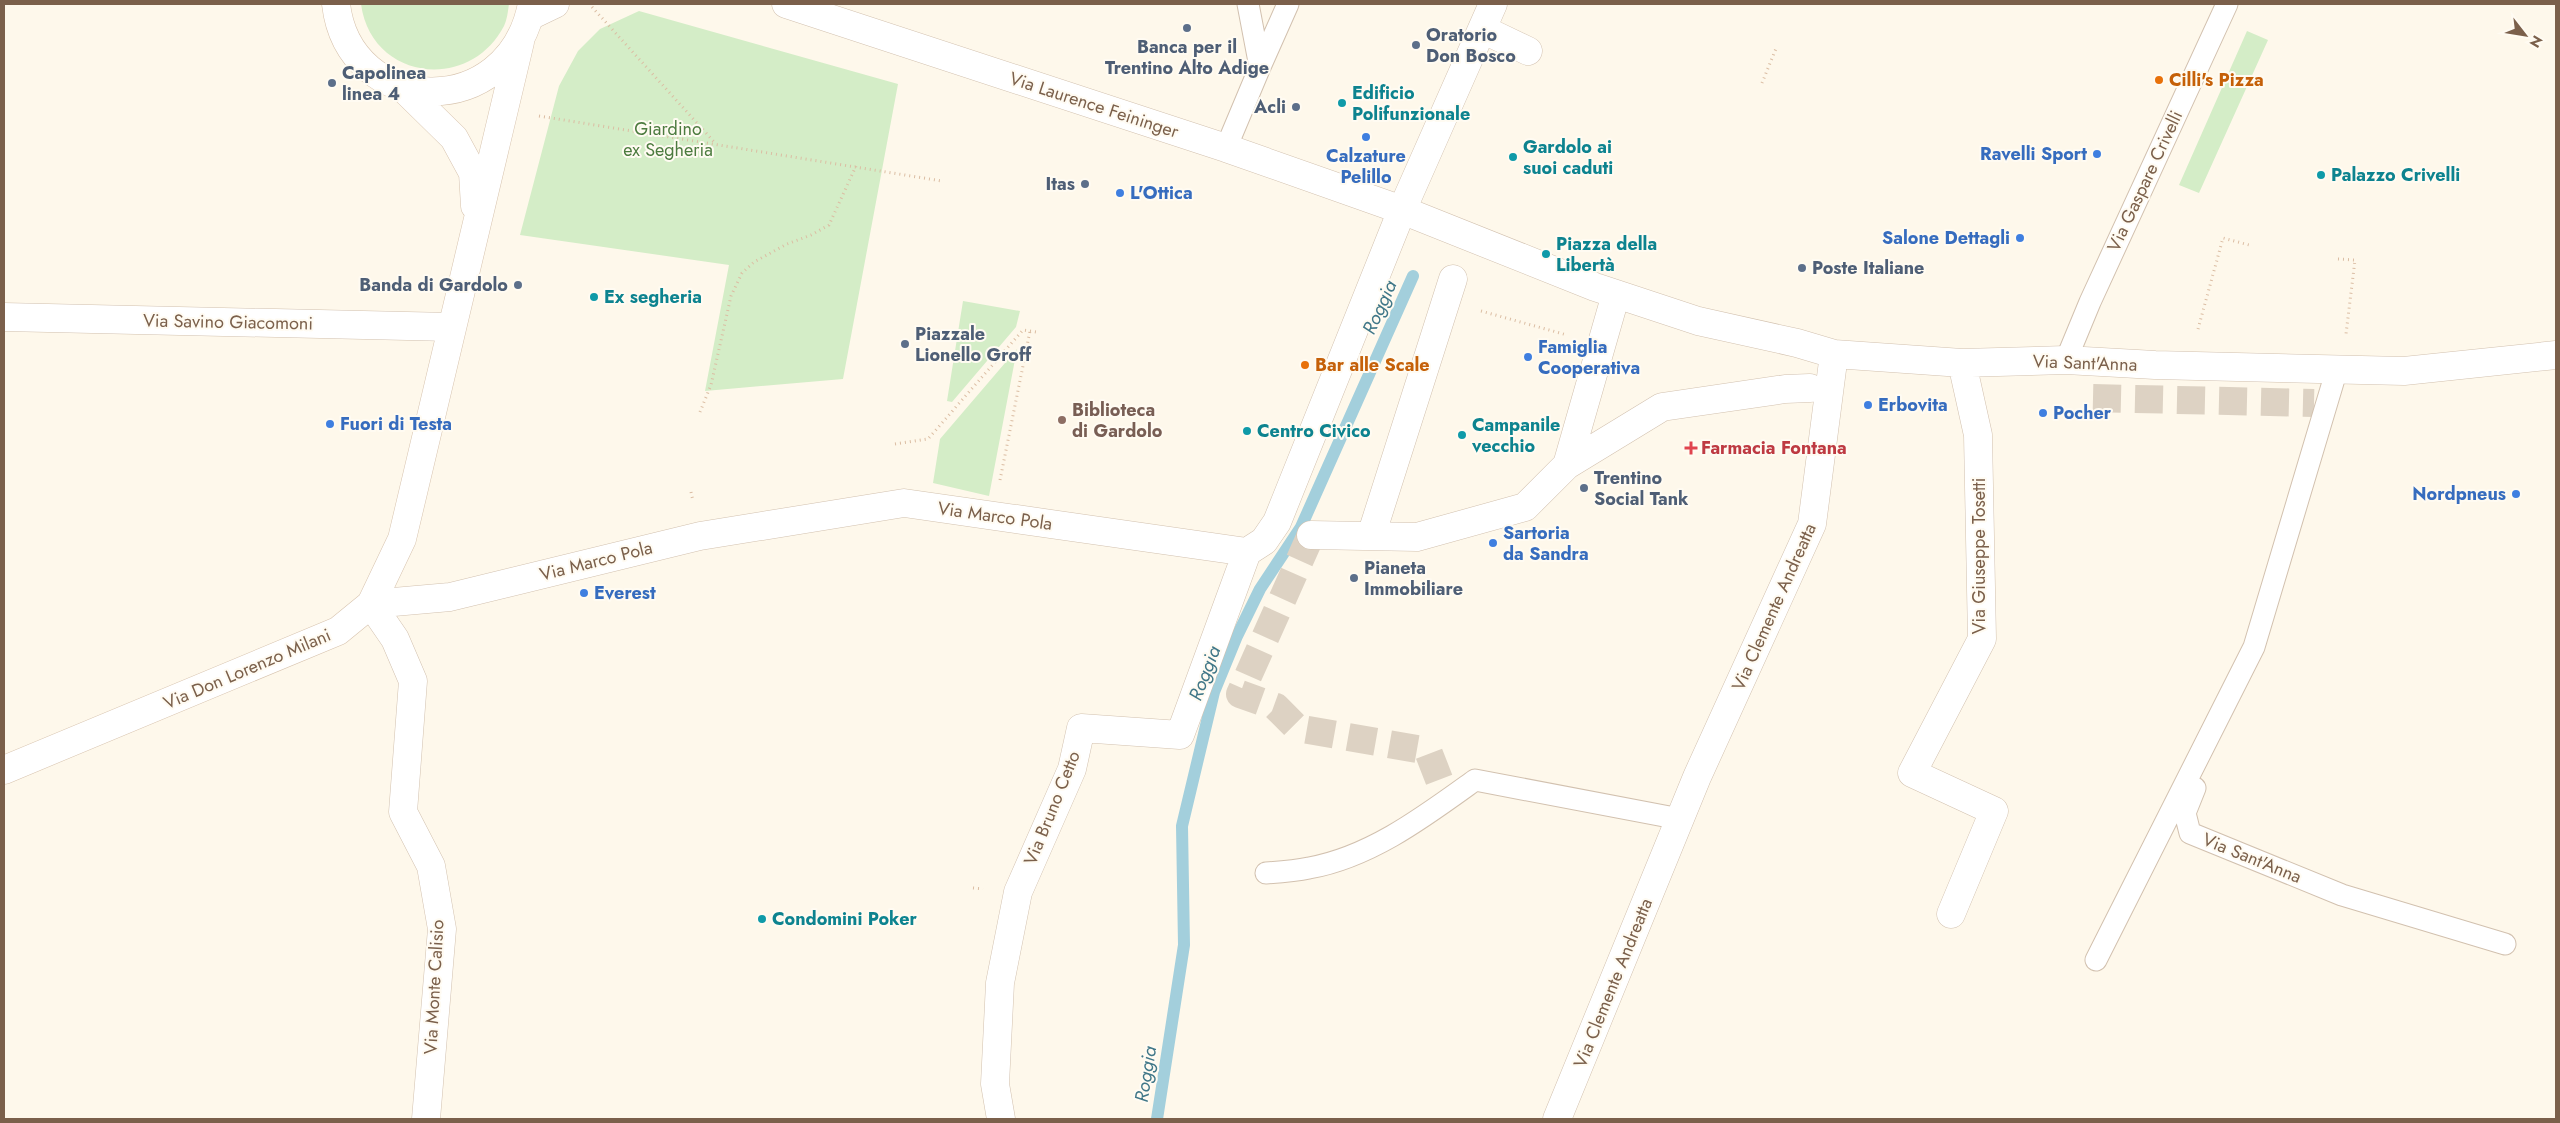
<svg xmlns="http://www.w3.org/2000/svg" width="2560" height="1123" viewBox="0 0 2560 1123" font-family="Jost,sans-serif">
<style>
.green{fill:#d4edc7}
.lines{fill:none;stroke-linecap:round;stroke-linejoin:round}
.stream{stroke:#a3cfdc;stroke-width:12}
.street-tunnel{stroke:#ddd2c3;stroke-width:28;stroke-dasharray:28 14;stroke-linecap:butt}
.lane-casing{stroke:#d2c1af;stroke-width:23}
.street-casing{stroke:#d2c1af;stroke-width:29}
.secondary-casing{stroke:#d7c3ae;stroke-width:29}
.path{stroke:#dbbda3;stroke-width:3;stroke-dasharray:1 4;stroke-linecap:butt}
.lane{stroke:#fff;stroke-width:21}
.street{stroke:#fff;stroke-width:28}
.secondary{stroke:#fff;stroke-width:28}
.service-dot{fill:#5c6f8a;stroke:#fffbf2;stroke-width:2}
.food-dot{fill:#e8710a;stroke:#fffbf2;stroke-width:2}
.culture-dot{fill:#0f9aa8;stroke:#fffbf2;stroke-width:2}
.shop-dot{fill:#3f7fe0;stroke:#fffbf2;stroke-width:2}
.education-dot{fill:#8d6e63;stroke:#fffbf2;stroke-width:2}
.health-dot{fill:#e0444e;stroke:#fffbf2;stroke-width:2}
.labels{text-anchor:middle;stroke-width:4;stroke-linejoin:round;paint-order:stroke}
.service-label{font-size:18px;font-weight:bold;fill:#4e5e75;stroke:#fffbf2;text-anchor:start}
.food-label{font-size:18px;font-weight:bold;fill:#c56008;stroke:#fffbf2;text-anchor:start}
.culture-label{font-size:18px;font-weight:bold;fill:#0d838f;stroke:#fffbf2;text-anchor:start}
.street-label{font-size:18px;fill:#7b604b;stroke:#fffbf2}
.park-label{font-size:18px;fill:#4c7b3f;stroke:#fffbf2}
.shop-label{font-size:18px;font-weight:bold;fill:#366cbe;stroke:#fffbf2;text-anchor:start}
.education-label{font-size:18px;font-weight:bold;fill:#785e54;stroke:#fffbf2;text-anchor:start}
.health-label{font-size:18px;font-weight:bold;fill:#be3a42;stroke:#fffbf2;text-anchor:start}
.water-label{font-size:19px;font-style:italic;fill:#407788;stroke:#fffbf2}
</style>
<rect width="100%" height="100%" fill="#fef8eb"/>
<path class="green" d="M361,4H509C508,11 507,20 504,26C469,93 371,80 361,4Z
M639,11L898,84L843,379L705,391L729,265L520,235L559,86L578,51L600,29Z
M2247,31L2268,40L2199,193L2179,185Z
M963,301L1020,311L1016,327L952,402L947,401Z
M1017,349L989,496L933,483L940,439Z"/>
<g class="lines">
<path class="stream" d="M1157,1119L1184,945L1182,826L1214,692L1237,636L1260,589L1301,527L1413,276"/>
<path class="street-tunnel" d="M2093,398L2314,403
M1311,535L1240,694L1276,707L1297,728L1428,751L1447,800"/>
<g class="lane-casing">
<path id="lane" d="M1260,67L1288,4
M1226,148L1260,67L1248,4
M2066,360L2090,302L2227,4
M2195,788L2185,813L2190,833L2342,895L2505,944
M1266,873C1281,872 1295,871 1309,868C1371,857 1425,816 1475,780L1680,819
M2096,960L2254,647L2337,369"/>
</g>
<g class="street-casing">
<path id="street" d="M786,4L1226,148L1402,210L1595,287L1698,321L1797,343L1834,354L1962,363L2066,360L2155,365L2404,371L2556,355
M530,16L555,4
M1482,29L1528,51
M4,317L451,327
M1567,465L1616,294
M1311,535L1417,537L1525,507L1567,465L1662,407L1785,389L1810,388
M1371,536L1453,279
M371,604L450,597L700,536L904,503L1247,552L1264,541L1277,522L1402,210L1493,4
M371,604L395,639L413,681L403,812L431,866L442,929L426,1119
M1951,914L1994,811L1912,773L1982,639L1978,435L1962,363
M1001,1119L995,1084L1000,983L1018,892L1072,769L1081,728L1180,735L1247,552
M1557,1119L1697,777L1812,524L1834,354"/>
</g>
<g class="secondary-casing">
<path id="secondary" d="M336,4C349,117 509,124 532,4
M402,87L454,138L473,173L475,206
M4,770L338,631L371,604L402,539L520,42"/>
</g>
<path class="path" d="M592,7L715,143
M1762,83L1777,46
M539,116L942,181
M2338,259L2355,260L2346,334
M1481,311L1567,335
M2198,329L2223,238L2249,245
M700,412L711,385L731,296L742,273L754,262L787,244L811,235L829,225L856,166
M895,444L928,439L1023,330L1036,332
M1000,480L1030,331
M691,492L693,501
M973,888L983,889"/>
<use href="#lane" class="lane"/>
<use href="#street" class="street"/>
<use href="#secondary" class="secondary"/>
</g>
<g class="service-dot">
<circle cx="1187" cy="28" r="5"/>
<circle cx="1416" cy="45" r="5"/>
<circle cx="332" cy="83" r="5"/>
<circle cx="1296" cy="107" r="5"/>
<circle cx="1085" cy="184" r="5"/>
<circle cx="1802" cy="268" r="5"/>
<circle cx="518" cy="285" r="5"/>
<circle cx="905" cy="344" r="5"/>
<circle cx="1584" cy="488" r="5"/>
<circle cx="1354" cy="578" r="5"/>
</g>
<g class="food-dot">
<circle cx="2159" cy="80" r="5"/>
<circle cx="1305" cy="365" r="5"/>
</g>
<g class="culture-dot">
<circle cx="1342" cy="103" r="5"/>
<circle cx="1513" cy="157" r="5"/>
<circle cx="2321" cy="175" r="5"/>
<circle cx="1546" cy="254" r="5"/>
<circle cx="594" cy="297" r="5"/>
<circle cx="1247" cy="431" r="5"/>
<circle cx="1462" cy="435" r="5"/>
<circle cx="762" cy="919" r="5"/>
</g>
<g class="shop-dot">
<circle cx="1366" cy="137" r="5"/>
<circle cx="2097" cy="154" r="5"/>
<circle cx="1120" cy="193" r="5"/>
<circle cx="2020" cy="238" r="5"/>
<circle cx="1528" cy="357" r="5"/>
<circle cx="1868" cy="405" r="5"/>
<circle cx="2043" cy="413" r="5"/>
<circle cx="330" cy="424" r="5"/>
<circle cx="2516" cy="494" r="5"/>
<circle cx="1493" cy="543" r="5"/>
<circle cx="584" cy="593" r="5"/>
</g>
<circle class="education-dot" cx="1062" cy="420" r="5"/>
<path class="health-dot" d="M1688.5 440.5h5v5h5v5h-5v5h-5v-5h-5v-5h5z"/>
<g class="labels">
<g class="service-label">
<text x="1426" y="41">Oratorio<tspan x="1426" dy="21">Don Bosco</tspan></text>
<text x="1187" y="53" text-anchor="middle">Banca per il<tspan x="1187" dy="21">Trentino Alto Adige</tspan></text>
<text x="342" y="79">Capolinea<tspan x="342" dy="21">linea 4</tspan></text>
<text x="1286" y="113" text-anchor="end">Acli</text>
<text x="1075" y="190" text-anchor="end">Itas</text>
<text x="1812" y="274">Poste Italiane</text>
<text x="508" y="291" text-anchor="end">Banda di Gardolo</text>
<text x="915" y="340">Piazzale<tspan x="915" dy="21">Lionello Groff</tspan></text>
<text x="1594" y="484">Trentino<tspan x="1594" dy="21">Social Tank</tspan></text>
<text x="1364" y="574">Pianeta<tspan x="1364" dy="21">Immobiliare</tspan></text>
</g>
<g class="food-label">
<text x="2169" y="86">Cilli's Pizza</text>
<text x="1315" y="371">Bar alle Scale</text>
</g>
<g class="culture-label">
<text x="1352" y="99">Edificio<tspan x="1352" dy="21">Polifunzionale</tspan></text>
<text x="1523" y="153">Gardolo ai<tspan x="1523" dy="21">suoi caduti</tspan></text>
<text x="2331" y="181">Palazzo Crivelli</text>
<text x="1556" y="250">Piazza della<tspan x="1556" dy="21">Libertà</tspan></text>
<text x="604" y="303">Ex segheria</text>
<text x="1472" y="431">Campanile<tspan x="1472" dy="21">vecchio</tspan></text>
<text x="1257" y="437">Centro Civico</text>
<text x="772" y="925">Condomini Poker</text>
</g>
<g class="street-label">
<text transform="translate(1094 105) rotate(18)" y="6">Via Laurence Feininger</text>
<text transform="translate(2145 181) rotate(-65)" y="6">Via Gaspare Crivelli</text>
<text transform="translate(228 322) rotate(1)" y="6">Via Savino Giacomoni</text>
<text transform="translate(2085 363) rotate(2)" y="6">Via Sant'Anna</text>
<text transform="translate(995 516) rotate(8)" y="6">Via Marco Pola</text>
<text transform="translate(1979 556) rotate(-90)" y="6">Via Giuseppe Tosetti</text>
<text transform="translate(596 561) rotate(-14)" y="6">Via Marco Pola</text>
<text transform="translate(1774 607) rotate(-66)" y="6">Via Clemente Andreatta</text>
<text transform="translate(247 669) rotate(-23)" y="6">Via Don Lorenzo Milani</text>
<text transform="translate(1052 808) rotate(-68)" y="6">Via Bruno Cetto</text>
<text transform="translate(2252 858) rotate(22)" y="6">Via Sant'Anna</text>
<text transform="translate(1613 983) rotate(-68)" y="6">Via Clemente Andreatta</text>
<text transform="translate(434 987) rotate(-87)" y="6">Via Monte Calisio</text>
</g>
<g class="park-label">
<text x="668" y="135">Giardino<tspan x="668" dy="21">ex Segheria</tspan></text>
</g>
<g class="shop-label">
<text x="2087" y="160" text-anchor="end">Ravelli Sport</text>
<text x="1366" y="162" text-anchor="middle">Calzature<tspan x="1366" dy="21">Pelillo</tspan></text>
<text x="1130" y="199">L'Ottica</text>
<text x="2010" y="244" text-anchor="end">Salone Dettagli</text>
<text x="1538" y="353">Famiglia<tspan x="1538" dy="21">Cooperativa</tspan></text>
<text x="1878" y="411">Erbovita</text>
<text x="2053" y="419">Pocher</text>
<text x="340" y="430">Fuori di Testa</text>
<text x="2506" y="500" text-anchor="end">Nordpneus</text>
<text x="1503" y="539">Sartoria<tspan x="1503" dy="21">da Sandra</tspan></text>
<text x="594" y="599">Everest</text>
</g>
<g class="education-label">
<text x="1072" y="416">Biblioteca<tspan x="1072" dy="21">di Gardolo</tspan></text>
</g>
<g class="health-label">
<text x="1701" y="454">Farmacia Fontana</text>
</g>
<g class="water-label">
<text transform="translate(1379 307) rotate(-66)" y="7">Roggia</text>
<text transform="translate(1204 673) rotate(-69)" y="7">Roggia</text>
<text transform="translate(1145 1074) rotate(-81)" y="7">Roggia</text>
</g>
</g>
<rect width="2560" height="1123" fill="none" stroke="#7b604b" stroke-width="10"/>
<g transform="translate(2525 35) rotate(121)" stroke="#fffbf2" stroke-width="4" paint-order="stroke">
<path d="M0-4L9 19L0 12L-9 19Z" fill="#7b604b"/>
<text y="-8" font-size="14" font-weight="bold" text-anchor="middle" fill="#7b604b">N</text>
</g>
</svg>
